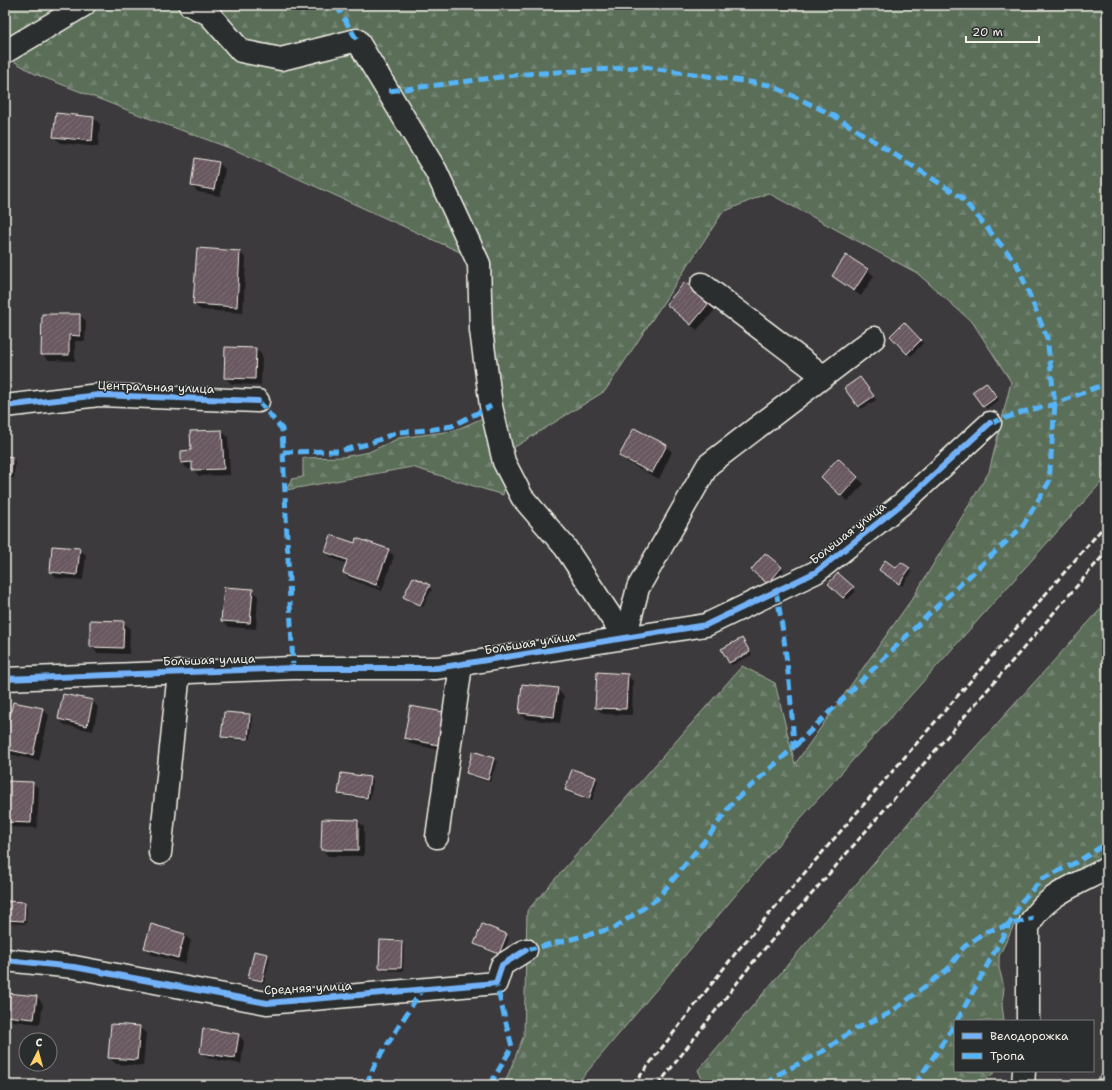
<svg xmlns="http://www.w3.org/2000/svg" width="1112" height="1090" viewBox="0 0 1112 1090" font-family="'Shantell Sans',sans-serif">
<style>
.forest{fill:url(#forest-firs);stroke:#a7b0a0}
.shadow{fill:#0007;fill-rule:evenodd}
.building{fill:url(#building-hatch);stroke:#f4f1e8}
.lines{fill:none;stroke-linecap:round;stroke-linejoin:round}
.minor-casing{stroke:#f4f1e8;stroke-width:25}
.minor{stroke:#2a2d2e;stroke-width:22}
.rail{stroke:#f4f1e8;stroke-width:3;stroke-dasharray:6 3;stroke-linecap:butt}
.quiet{stroke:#56b5f8;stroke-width:5;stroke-dasharray:10 5;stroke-linecap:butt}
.cycleway-casing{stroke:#2a2d2e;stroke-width:8}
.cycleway{stroke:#73b2f8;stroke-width:6}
.labels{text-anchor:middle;stroke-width:3;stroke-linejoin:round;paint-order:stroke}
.street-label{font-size:12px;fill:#f4f1e8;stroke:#2a2d2e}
</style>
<defs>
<pattern id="forest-firs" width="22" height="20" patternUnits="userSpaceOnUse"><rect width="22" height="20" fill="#5a6e59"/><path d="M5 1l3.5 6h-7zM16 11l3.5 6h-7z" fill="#728371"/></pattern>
<pattern id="building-hatch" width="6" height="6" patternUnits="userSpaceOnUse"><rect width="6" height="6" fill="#695861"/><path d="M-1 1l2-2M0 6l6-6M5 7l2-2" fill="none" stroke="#7f7078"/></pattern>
</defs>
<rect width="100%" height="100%" fill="#3d3a3d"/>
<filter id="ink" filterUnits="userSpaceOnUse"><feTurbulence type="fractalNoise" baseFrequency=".025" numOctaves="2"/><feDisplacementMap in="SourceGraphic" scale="8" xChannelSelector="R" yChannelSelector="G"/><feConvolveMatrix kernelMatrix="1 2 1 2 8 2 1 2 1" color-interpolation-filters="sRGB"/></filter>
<g filter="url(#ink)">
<path class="forest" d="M5,5H1107V476L792,828L576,1085H504L524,1035L527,911L742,666L775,683L795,764L914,596L989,472L1011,382L973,323L917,273L768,193L723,212L605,391L510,450L488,330L490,262L471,257L235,150L140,115L35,74L5,56Z
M492,414L505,477L503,495L412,467L286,490L292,479L303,477V458L343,457L369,452L399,438L453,431Z
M1107,602V858L1022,920L1016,921L999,956V968L1004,987L1002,1005L1004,1021H955V1071L995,1072L979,1085H705L698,1070L927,801Z"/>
<path class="shadow" d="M94,118L100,124L98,147L61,143L54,137Z
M219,163L225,169L220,196L198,192L192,186Z
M198,249L240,252L246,259L243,313L201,310L194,304Z
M846,256L868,270L874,276L861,296L833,276Z
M685,284L715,310L697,330L674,310Z
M80,315L86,321L85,341H75V361L48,360L42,354Z
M904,324L923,343L911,356L892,336Z
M255,348L262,355L261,385L232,384L225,378Z
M860,378L876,400L861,409L858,406Z
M989,386L999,400L986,409L984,406Z
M222,431L228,437L230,475L199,476L193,469H188L182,463L192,451L191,432Z
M666,446L672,452L659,479L627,462L621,456Z
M5,457L12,458L15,461L14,478H5Z
M838,460L864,484L848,501L828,483Z
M355,544L388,550L394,556L382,591L350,579L344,573L347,564L332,558L326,552ZM350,575L381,586L380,588L350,577Z
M79,549L86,555L83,580L57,578L51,571Z
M901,563L912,572L902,586L883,572L897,570Z
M781,568L784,570L771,586L755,572Z
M838,575L856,591L847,600L830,584Z
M414,578L432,589L423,607L405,597Z
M252,590L258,596L256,629L229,627L222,621Z
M124,622L130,629L129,654L97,653L91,646Z
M742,639L752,655L732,665L729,663Z
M627,675L633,681L632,715L603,714L596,708Z
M557,689L564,696L560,723L526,719L520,713Z
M92,701L98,707L93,731L65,725L59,719Z
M42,709L49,715L39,761L10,754L5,750V742Z
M444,713V751L411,744L405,738Z
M250,715L253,718L251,739L224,736V738L250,742L225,739L222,736Z
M473,753L494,759L497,762L490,782L470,776L467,773Z
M342,774L370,778L373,781L370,800L342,796L339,793Z
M596,778L598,781L592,801L569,793L566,790Z
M5,782L33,783L39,789L37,828L5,827Z
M358,821L364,827V856H328L322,849Z
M5,902L25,903L27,906L26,924L5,923Z
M152,925L185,935L191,941L185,964L151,954L145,948Z
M506,935L509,938L502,956L478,947L475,944Z
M401,942L404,944L403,971L383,970L380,967Z
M267,955L270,958L264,983L252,980L249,978Z
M37,997L43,1004L40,1024L12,1021L6,1015Z
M139,1027L146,1033L143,1066L116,1064L109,1057Z
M238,1035L244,1041L241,1064L207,1058L201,1052Z"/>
<path class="building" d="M56,113L94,117L92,141L53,137Z
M195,158L219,162L214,190L191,186Z
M197,248L240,251L237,307L193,304Z
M846,255L868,269L854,291L832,276Z
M685,282L709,303L691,325L666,304Z
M42,314H80V336L69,335V355H41Z
M904,322L921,340L907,354L890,336Z
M225,347L256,348L255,379L224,378Z
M860,377L874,396L858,407L844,388Z
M986,382L997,397L983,407L972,392Z
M634,428L667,445L652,473L619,456Z
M222,430L224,469L192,470V462L181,463V451L191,450L190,431Z
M5,456L12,457L11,476H5Z
M838,458L858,477L841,496L821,477Z
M331,535L355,543L356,538L389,549L376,585L343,573L347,560L325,552Z
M52,546L80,548L77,575L50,572Z
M765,553L782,567L768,584L751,570Z
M885,560L896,568L901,562L910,568L899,584L879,570Z
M838,573L854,587L843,598L828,584Z
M413,577L430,585L420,605L403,597Z
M224,587L253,589L250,623L221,621Z
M90,620L124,621L123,648L90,647Z
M742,638L750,652L729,663L721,649Z
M597,672L628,674L626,709L595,708Z
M522,684L558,688L554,717L519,713Z
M63,694L93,700L87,726L58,719Z
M13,702L43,708L33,755L5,749V737Z
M410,706L444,712L438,745L404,738Z
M224,712L250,714L248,739L221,737Z
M473,751L494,758L488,780L466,773Z
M572,769L596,777L589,799L565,790Z
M341,773L370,777L367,798L338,794Z
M5,781L33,782L31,823L5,822Z
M322,819L358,820V850H321Z
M5,901L25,902L24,921L5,920Z
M151,924L185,934L178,958L144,948Z
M482,924L507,934L499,954L474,944Z
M380,940L402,941L401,968H379Z
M254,951L268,954L262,981L248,978Z
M7,993L37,996L34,1019L5,1016Z
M111,1024L140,1026L137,1060L108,1058Z
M203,1028L239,1034L235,1058L200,1053Z
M1107,1070V1085H1091Z"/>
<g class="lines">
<g class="minor-casing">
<path id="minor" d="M190,5L209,14L241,51L281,59L357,40L436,171L479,264L481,330L491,406L504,462L522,497L565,547L625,638
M5,52L84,5
M702,284L823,376
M5,406L99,395L258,401
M625,638L638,588L708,465L874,338
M5,679L293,668H437L706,625L816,572L903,503L990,423
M437,837L461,665
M160,853L179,672
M5,960L74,967L267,1003L496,983L502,965L526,950
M1028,1021V928C1040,896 1079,884 1107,868
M1023,1085L1024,1071"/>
</g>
<use href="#minor" class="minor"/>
<path class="rail" d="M633,1085L738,950L1107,523
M658,1085L754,961L1107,551"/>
<path class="quiet" d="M336,5L357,40
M389,91L525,74L644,67L770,85L833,115L961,197L1017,264L1047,338L1055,404L1049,482L1022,527L933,610L794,747
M258,401L282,429L293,668
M990,423L1026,411L1055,404L1107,383
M283,452L339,451L368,444L398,432L429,430L452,426L491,406
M526,950L568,940L614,928L657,899L711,833L732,803L794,747C791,695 786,643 776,591
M957,1021L1022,901L1042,879L1077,862L1107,843
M366,1085L375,1064L421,991
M490,1085L512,1047L496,983
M766,1085L777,1075L825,1050L853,1030L890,1013L948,969L964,947L985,932L1033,918
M915,1085L955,1024"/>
<g class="cycleway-casing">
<path id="cycleway" d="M5,406L99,395L258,401
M5,679L293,668H437L706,625L816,572L903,503L990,423
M5,960L74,967L267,1003L496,983L502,965L526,950"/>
</g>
<use href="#cycleway" class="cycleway"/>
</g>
</g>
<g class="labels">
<g class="street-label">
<text transform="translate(156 387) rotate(2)" y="4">Центральная улица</text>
<text transform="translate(848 533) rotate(-38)" y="4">Большая улица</text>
<text transform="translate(530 643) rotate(-9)" y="4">Большая улица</text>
<text transform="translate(209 660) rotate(-2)" y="4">Большая улица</text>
<text transform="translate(308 988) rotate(-3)" y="4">Средняя улица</text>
</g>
</g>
<rect width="1112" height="1090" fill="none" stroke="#2a2d2e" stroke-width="20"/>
<rect x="10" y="10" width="1092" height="1070" fill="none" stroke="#f4f1e8" stroke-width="1.5" filter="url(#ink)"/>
<rect x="954" y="1020" width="140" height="52" fill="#2a2d2e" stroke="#7b7b78"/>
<rect x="962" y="1033" width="20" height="6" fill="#73b2f8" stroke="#7b7b78"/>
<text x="990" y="1040" font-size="12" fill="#f4f1e8">Велодорожка</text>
<rect x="962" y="1053" width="20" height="6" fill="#56b5f8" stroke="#7b7b78"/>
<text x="990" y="1060" font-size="12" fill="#f4f1e8">Тропа</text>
<g transform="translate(38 1052) rotate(6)"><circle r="19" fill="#2a2d2e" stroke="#7b7b78"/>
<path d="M0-3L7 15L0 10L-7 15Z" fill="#ffd166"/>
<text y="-6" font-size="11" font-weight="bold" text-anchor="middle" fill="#f4f1e8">С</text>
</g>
<path d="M966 36v6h73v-6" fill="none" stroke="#f4f1e8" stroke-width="2"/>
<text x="972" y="36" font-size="12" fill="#f4f1e8" stroke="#2a2d2e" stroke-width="3" paint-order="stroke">20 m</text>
</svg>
